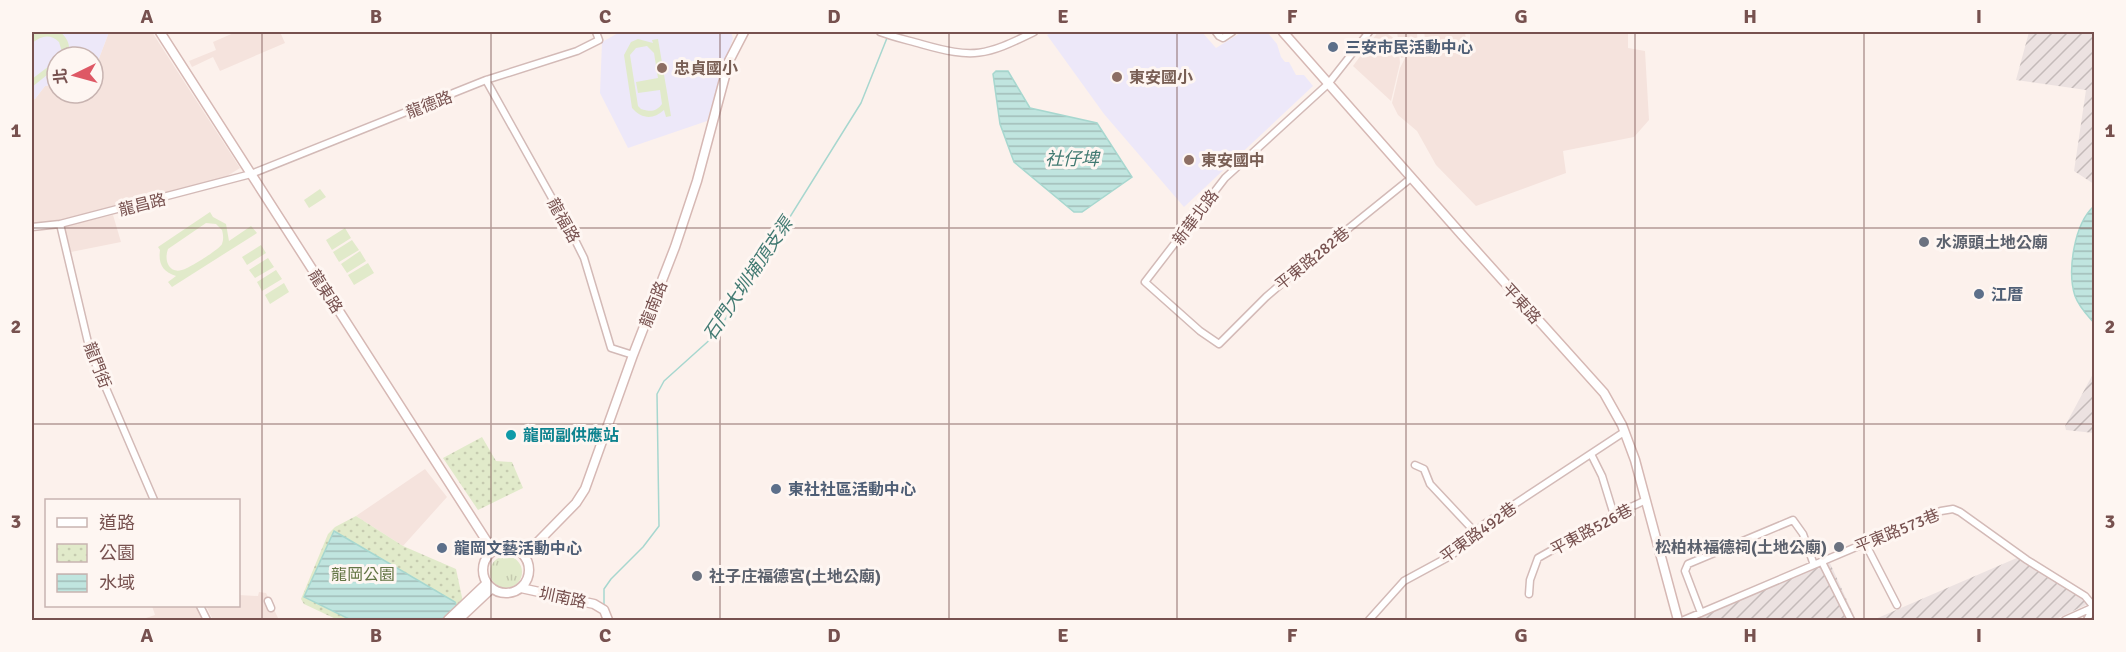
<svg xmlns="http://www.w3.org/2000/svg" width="2126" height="652" viewBox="0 0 2126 652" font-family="Signika,'Noto Sans TC',sans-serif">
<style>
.residential{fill:#f5e3dd}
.industrial{fill:url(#industrial-furrows)}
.education{fill:#ede8f9}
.grass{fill:url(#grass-tufts)}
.park{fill:url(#park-dots)}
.garden{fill:#e1eaca;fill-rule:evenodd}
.water{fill:url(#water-rules);stroke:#a7d7cf;stroke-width:1.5}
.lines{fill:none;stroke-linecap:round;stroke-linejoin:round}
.stream{stroke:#a7d7cf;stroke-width:1.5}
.street-casing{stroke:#d3bab7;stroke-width:9}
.secondary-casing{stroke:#d6b8b4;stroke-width:11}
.street{stroke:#fff;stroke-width:6}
.secondary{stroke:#fff;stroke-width:8}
.grid{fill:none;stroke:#77514f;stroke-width:1.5;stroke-opacity:0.55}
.service-dot{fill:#5c6f8a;stroke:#fef6f2;stroke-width:2}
.education-dot{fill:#8d6e63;stroke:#fef6f2;stroke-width:2}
.worship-dot{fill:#6b7280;stroke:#fef6f2;stroke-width:2}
.culture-dot{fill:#0f9aa8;stroke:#fef6f2;stroke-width:2}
.labels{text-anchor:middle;stroke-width:6;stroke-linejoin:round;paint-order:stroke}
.service-label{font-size:16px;font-weight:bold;fill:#4e5e75;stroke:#fef6f2;text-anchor:start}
.education-label{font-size:16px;font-weight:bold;fill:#785e54;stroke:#fef6f2;text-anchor:start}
.street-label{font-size:16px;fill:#77514f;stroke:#fef6f2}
.worship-label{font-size:16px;font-weight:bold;fill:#5b616d;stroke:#fef6f2;text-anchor:start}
.culture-label{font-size:16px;font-weight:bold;fill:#0d838f;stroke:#fef6f2;text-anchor:start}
.park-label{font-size:16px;fill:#637544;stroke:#fef6f2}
.water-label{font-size:18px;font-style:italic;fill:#427a72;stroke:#fef6f2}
.neatline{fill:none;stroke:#77514f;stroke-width:2}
.grid-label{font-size:20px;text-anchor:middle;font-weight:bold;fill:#77514f}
</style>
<defs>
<pattern id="industrial-furrows" width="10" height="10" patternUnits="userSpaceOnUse" patternTransform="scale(1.5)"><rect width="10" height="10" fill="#ece2e1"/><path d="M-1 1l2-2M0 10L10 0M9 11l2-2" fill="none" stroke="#c4bab9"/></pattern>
<pattern id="grass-tufts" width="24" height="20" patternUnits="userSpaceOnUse" patternTransform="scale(1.5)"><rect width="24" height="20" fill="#e1eaca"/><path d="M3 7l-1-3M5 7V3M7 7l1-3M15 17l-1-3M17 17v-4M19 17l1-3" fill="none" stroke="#c5caaf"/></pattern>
<pattern id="park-dots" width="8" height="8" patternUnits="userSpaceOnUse" patternTransform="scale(1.5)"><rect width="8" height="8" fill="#e1eaca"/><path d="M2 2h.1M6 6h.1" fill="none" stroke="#c5caaf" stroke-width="1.8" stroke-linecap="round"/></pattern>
<pattern id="water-rules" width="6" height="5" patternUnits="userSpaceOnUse" patternTransform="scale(1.5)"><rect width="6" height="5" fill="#c0e5df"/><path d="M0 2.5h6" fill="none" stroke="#a1bcb7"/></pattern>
</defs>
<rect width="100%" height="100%" fill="#fcf1ec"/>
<path class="residential" d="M109,32H152L240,168L224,178L60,220L32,223V100L35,99L45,86L51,85L57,82V93H93V74Z
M236,32H261L262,34L280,32L285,43L220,71L213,57L192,67L189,61L216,50L213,42Z
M1378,32H1385L1398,41L1400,63L1391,101L1353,66Z
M1397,32H1417L1418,54L1470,44V32H1628V48L1645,51L1649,120L1634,137L1563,151L1566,173L1476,206L1436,165L1417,131L1398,115L1392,103L1400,68L1405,58L1409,56L1401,58Z
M1424,32H1465L1466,42L1427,49Z
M113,215L121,242L71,252L64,226Z
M425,469L447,497L403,546L356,516Z
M259,592L266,593L279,620H213L206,606H238L239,595L258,596Z
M152,606H197L204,620H140L155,615Z"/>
<path class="industrial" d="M2029,32H2094V184L2074,171L2086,90L2016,80Z
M2094,372V433L2066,430L2065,426Z
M2019,557L2085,599L2088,604L2054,620H1873Z
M1829,561L1856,620H1684Z"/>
<path class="education" d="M32,32H109L93,74V57H57V82L51,85L45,86L35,99L32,100Z
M620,32H731L733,38L707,121L628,148L600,93L602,42Z
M1052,32H1202L1216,48L1242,32H1267L1277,44L1281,57L1285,62H1289L1296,75H1304L1313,86L1184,207L1104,114L1047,35Z"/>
<path class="grass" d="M490 572a16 16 0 1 1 32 0a16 16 0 1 1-32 0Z"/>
<path class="park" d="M482,437L496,461L512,462L523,488L478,510L443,458Z
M356,516L403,546L456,569L463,602L442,620H338L304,604L301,599L328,534L335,527Z"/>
<path class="garden" d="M34,32H60C69,39 70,46 69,57H60L62,52L59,42C50,33 41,36 32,43V33Z
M638,39L653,43L652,40L658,39L671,116L666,117L664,110C653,120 642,119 632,108L624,55L631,42ZM647,46L654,53L658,78L636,82L638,93L660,90L662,104C656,112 650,112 641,109L638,106L630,55L636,48Z
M57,60V67L32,87V79Z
M320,189L326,197L309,208L304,200Z
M210,212L213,217L226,224L229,241L251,226L257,233L172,287L168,282L176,276C163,272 158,264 160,250L158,247ZM206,223L216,224L222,230C223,234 224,239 222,244C220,249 188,269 182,270C168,274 164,259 168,249Z
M345,228L351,238L332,250L326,240Z
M352,240L359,250L339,262L333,252Z
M261,245L266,253L247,265L242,257Z
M360,251L366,261L347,273L341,264Z
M268,258L274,267L255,278L249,270Z
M368,263L374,273L354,285L348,275Z
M276,270L282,279L262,291L257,282Z
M284,283L289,292L270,304L265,295Z"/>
<path class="water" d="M996,71H1008L1030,108L1097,123L1132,177L1082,212H1074L1014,162L1000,124L993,74Z
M2094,206V323C2087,315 2079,307 2075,296C2067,271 2074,224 2094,206Z
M334,531L455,602L457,607L441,620H351L304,597Z"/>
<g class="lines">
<path class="stream" d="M604,607V589L611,579L643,547L659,526L657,394L664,381L714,336L740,297L861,103L887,38"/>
<g class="street-casing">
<path id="street" d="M880,32C893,37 907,40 921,44C974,59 985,56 1034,32
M1216,32L1219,36L1223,38L1232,32
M1369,32L1328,84L1225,178L1145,282L1200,331L1219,344L1266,297L1302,266L1411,178
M486,80L572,234L584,258L611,348L633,355
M60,224L90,351L154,500
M32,227L60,224L251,174L486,80L577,51L599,40L596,32
M1591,454L1602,476L1614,515
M1415,465L1424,469L1430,484L1475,532
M1865,543L1897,605
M1822,562L1851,620
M1529,594L1530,580L1538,558L1614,515L1646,500
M268,601L271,608
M200,606L207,620
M1701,613L1685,571L1688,564L1793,520L1803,534L1814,565
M1369,620L1404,581L1452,555L1483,525L1624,432
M1684,620L1941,511L1953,509L1960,512L2027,560L2085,596L2094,607
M2065,620L2094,607
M2087,620L2094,606"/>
</g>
<g class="secondary-casing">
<path id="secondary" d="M160,32L493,551
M1283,32L1462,235L1604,393L1622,425L1635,460L1678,620
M483 570a23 23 0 1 1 46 0a23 23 0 1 1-46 0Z
M524,556L576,503L585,489L633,355L675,247L697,181L729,61L744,32
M521,588L594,604L604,610L608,620
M448,620L487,583
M458,620L492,588"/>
</g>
<use href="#street" class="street"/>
<use href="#secondary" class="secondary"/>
</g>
<path class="grid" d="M262,32V620M491,32V620M720,32V620M949,32V620M1177,32V620M1406,32V620M1635,32V620M1864,32V620M32,228H2094M32,424H2094"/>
<g class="service-dot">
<circle cx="1333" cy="47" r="6"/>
<circle cx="1979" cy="294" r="6"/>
<circle cx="776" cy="489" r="6"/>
<circle cx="442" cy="548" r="6"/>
</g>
<g class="education-dot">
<circle cx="662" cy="68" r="6"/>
<circle cx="1117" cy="77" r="6"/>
<circle cx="1189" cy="160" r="6"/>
</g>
<g class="worship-dot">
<circle cx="1924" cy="242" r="6"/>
<circle cx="1839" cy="547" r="6"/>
<circle cx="697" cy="576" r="6"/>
</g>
<circle class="culture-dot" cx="511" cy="435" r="6"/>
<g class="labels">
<g class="service-label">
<text x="1345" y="53">三安市民活動中心</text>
<text x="1991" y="300">江厝</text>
<text x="788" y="495">東社社區活動中心</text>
<text x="454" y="554">龍岡文藝活動中心</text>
</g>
<g class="education-label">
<text x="674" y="74">忠貞國小</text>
<text x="1129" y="83">東安國小</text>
<text x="1201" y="166">東安國中</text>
</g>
<g class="street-label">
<text transform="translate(429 104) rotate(-21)" y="6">龍德路</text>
<text transform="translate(142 204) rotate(-14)" y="6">龍昌路</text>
<text transform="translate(1195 217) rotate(-53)" y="6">新華北路</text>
<text transform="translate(564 220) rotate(61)" y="6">龍福路</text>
<text transform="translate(1312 258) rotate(-39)" y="6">平東路282巷</text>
<text transform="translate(326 291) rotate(57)" y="6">龍東路</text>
<text transform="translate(1522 303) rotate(48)" y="6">平東路</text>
<text transform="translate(653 304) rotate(-69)" y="6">龍南路</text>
<text transform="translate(98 365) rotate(69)" y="6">龍門街</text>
<text transform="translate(1591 529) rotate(-28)" y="6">平東路526巷</text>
<text transform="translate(1897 530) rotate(-22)" y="6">平東路573巷</text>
<text transform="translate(1478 532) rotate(-36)" y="6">平東路492巷</text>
<text transform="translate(563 597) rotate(12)" y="6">圳南路</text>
</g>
<g class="worship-label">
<text x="1936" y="248">水源頭土地公廟</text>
<text x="1827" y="553" text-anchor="end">松柏林福德祠(土地公廟)</text>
<text x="709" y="582">社子庄福德宮(土地公廟)</text>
</g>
<g class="culture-label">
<text x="523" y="441">龍岡副供應站</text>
</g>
<g class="park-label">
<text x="363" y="580">龍岡公園</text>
</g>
<g class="water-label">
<text x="1072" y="165">社仔埤</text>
<text transform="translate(748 279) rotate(-56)" y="6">石門大圳埔頂支渠</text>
</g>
</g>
<rect width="2126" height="652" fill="none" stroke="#fef6f2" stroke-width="66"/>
<rect x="45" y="499" width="195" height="108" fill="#fef6f2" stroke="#c8b4b1" stroke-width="1.5"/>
<rect x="57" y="518" width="30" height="9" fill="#ffffff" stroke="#c8b4b1" stroke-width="1.5"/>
<text x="99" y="529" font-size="18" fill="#77514f">道路</text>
<rect x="57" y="544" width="30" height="18" fill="url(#park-dots)" stroke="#c8b4b1" stroke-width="1.5"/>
<text x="99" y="559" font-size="18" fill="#77514f">公園</text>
<rect x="57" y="574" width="30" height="18" fill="url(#water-rules)" stroke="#c8b4b1" stroke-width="1.5"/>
<text x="99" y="589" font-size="18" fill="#77514f">水域</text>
<g transform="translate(75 75) rotate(265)"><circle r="28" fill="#fef6f2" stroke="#c8b4b1" stroke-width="1.5"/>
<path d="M0-4.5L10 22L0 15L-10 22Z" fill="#de5865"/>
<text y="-9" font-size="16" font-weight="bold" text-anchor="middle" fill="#77514f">北</text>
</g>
<rect x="33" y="33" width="2060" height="586" class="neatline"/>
<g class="grid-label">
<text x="147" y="23">A</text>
<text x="376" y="23">B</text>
<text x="605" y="23">C</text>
<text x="834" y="23">D</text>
<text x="1063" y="23">E</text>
<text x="1292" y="23">F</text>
<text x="1521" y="23">G</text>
<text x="1750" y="23">H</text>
<text x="1979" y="23">I</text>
<text x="16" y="137">1</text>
<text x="2110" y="137">1</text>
<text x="16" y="333">2</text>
<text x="2110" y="333">2</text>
<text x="16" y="528">3</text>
<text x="2110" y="528">3</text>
<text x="147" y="642">A</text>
<text x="376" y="642">B</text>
<text x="605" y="642">C</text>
<text x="834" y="642">D</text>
<text x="1063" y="642">E</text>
<text x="1292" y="642">F</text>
<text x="1521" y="642">G</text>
<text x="1750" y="642">H</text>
<text x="1979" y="642">I</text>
</g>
</svg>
